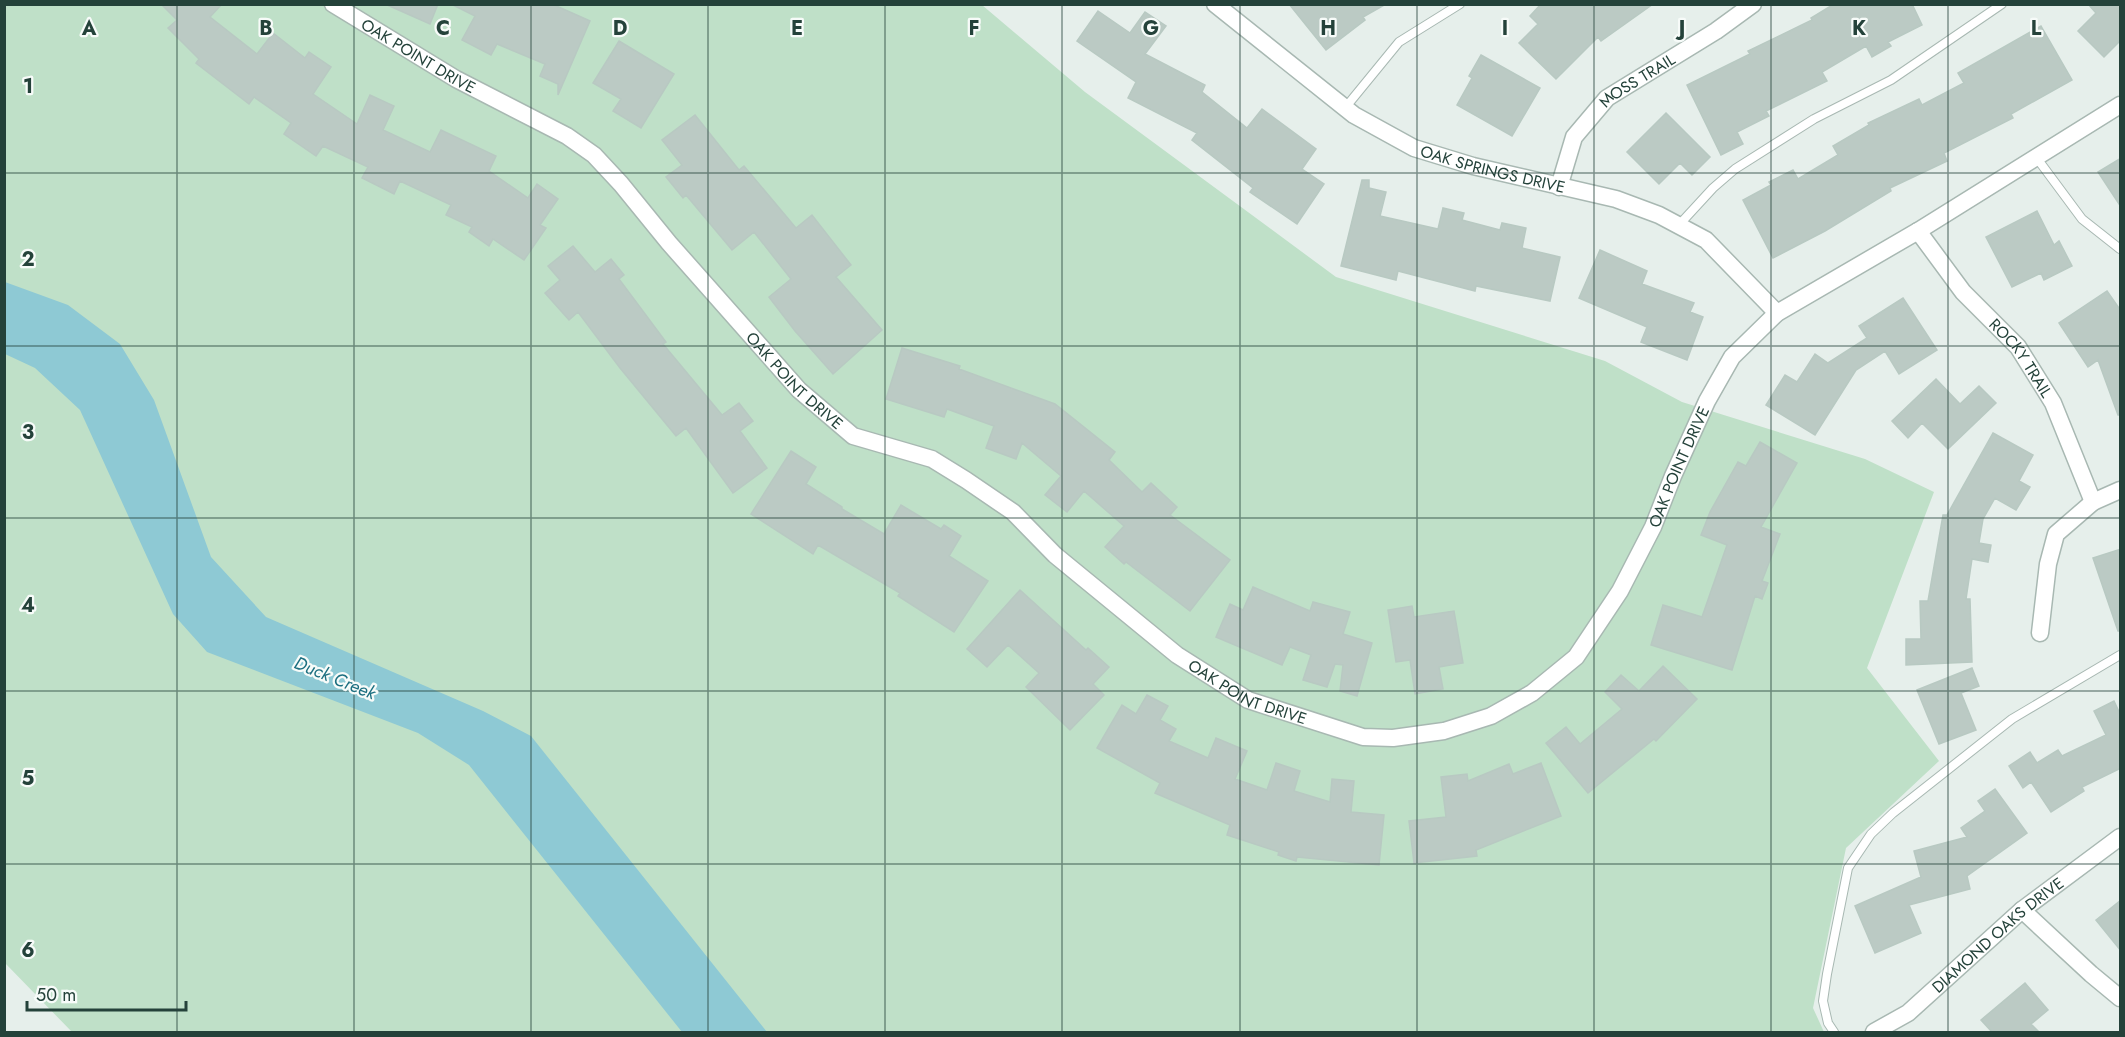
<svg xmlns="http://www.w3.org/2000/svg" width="2125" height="1037" viewBox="0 0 2125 1037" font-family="Jost,sans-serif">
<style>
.green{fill:#bfe0c8}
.water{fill:#8ec9d4}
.building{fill:#bbcac4;stroke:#b8c9c2;stroke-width:1.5}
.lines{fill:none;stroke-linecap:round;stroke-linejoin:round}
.service-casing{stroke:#a8b8b2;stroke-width:10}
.minor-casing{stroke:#a8b8b2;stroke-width:19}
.service{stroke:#fff;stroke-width:8}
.minor{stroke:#fff;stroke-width:16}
.grid{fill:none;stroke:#24423a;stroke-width:1.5;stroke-opacity:0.55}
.labels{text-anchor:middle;stroke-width:4.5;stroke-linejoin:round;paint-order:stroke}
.street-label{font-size:16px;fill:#24423a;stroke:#f7fbf9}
.water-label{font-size:18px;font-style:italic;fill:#1c6f80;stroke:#f7fbf9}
.grid-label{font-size:20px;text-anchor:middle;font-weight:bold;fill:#24423a;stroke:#f7fbf9;stroke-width:4.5;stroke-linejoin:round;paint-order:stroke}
</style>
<rect width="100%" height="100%" fill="#e6efeb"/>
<path class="green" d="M5,5H982L1085,92L1336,277L1605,361L1682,402L1865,459L1934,492L1867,668L1939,761L1846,848L1813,1008L1824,1032H72L5,963Z"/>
<path class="water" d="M5,282L68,305L120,344L154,400L211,557L266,617L483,711L531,736L767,1032H682L469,765L418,733L207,652L173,614L80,410L35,368L5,354Z"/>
<path class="building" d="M161,4H222L210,17L257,54L273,33L305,58L309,52L331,67L313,94L357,124L370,95L394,106L383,130L430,152L441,130L496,156L489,171L528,198L537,184L558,199L540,225L546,228L524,260L493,239L489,246L469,232L472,227L446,215L451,205L400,181L394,194L362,178L368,167L323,146L316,156L284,134L291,123L254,97L249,104L196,63L199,59L168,28L177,20Z
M385,4H438L430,24Z
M451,4H552L590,21L558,95V84L540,76L545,64L497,44L491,55L462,40L475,16Z
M1289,4H1386L1363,17L1365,20L1326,50Z
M1541,4H1653L1601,41L1598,37L1556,79L1519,43L1538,24L1530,16Z
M1834,4H1912L1922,25L1888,42L1891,46L1872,57L1866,46L1822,72L1827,81L1766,111L1769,116L1737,132L1743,144L1721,155L1687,85L1750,54L1748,51L1812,20L1811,18Z
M2088,4H2121V40L2104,57L2078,31L2096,13Z
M1098,11L1130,33L1145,12L1166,26L1145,54L1205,85L1202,92L1247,128L1262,109L1316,149L1302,169L1324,184L1297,224L1250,192L1253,188L1192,140L1197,133L1128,98L1136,82L1077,41Z
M2041,26L2072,80L2011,114L2013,118L1944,153L1947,161L1890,188L1891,191L1825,231L1773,258L1743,200L1771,185L1769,182L1793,170L1798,179L1838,155L1833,146L1869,125L1868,123L1919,99L1922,105L1964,83L1958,73Z
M619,41L674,74L641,128L613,111L621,99L593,83Z
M1481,55L1540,88L1512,136L1457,105L1472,78L1469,76Z
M1666,113L1710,157L1692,175L1680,163L1659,184L1627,152Z
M695,115L739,170L744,166L796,228L812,215L851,265L836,277L882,330L833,374L795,331L769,297L791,279L754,232L732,250L686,195L683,198L666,177L682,165L662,140Z
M2121,158V207L2098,172Z
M1362,180H1369V188L1386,192L1380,216L1438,229L1443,208L1464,213L1462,220L1500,230L1502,223L1526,228L1522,248L1560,257L1550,301L1476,286L1475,291L1398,271L1396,280L1341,266Z
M2037,211L2054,245L2059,241L2072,266L2044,280L2041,273L2012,287L1986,237Z
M573,246L595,272L611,259L624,275L619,279L666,342L663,344L722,415L739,403L753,421L740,431L767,468L733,493L686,428L676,436L620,368L578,312L569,320L545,293L560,280L548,266Z
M1600,250L1647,271L1642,284L1694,303L1690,312L1703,317L1687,360L1641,342L1647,327L1579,298Z
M2107,291L2121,311V415H2118L2098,360L2088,367L2059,323Z
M1903,298L1937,350L1899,374L1885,351L1856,370L1815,435L1766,405L1785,375L1797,382L1815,354L1828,363L1867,338L1859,326Z
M902,348L960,366L959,369L1055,404L1115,452L1109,460L1142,492L1151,483L1177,507L1170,515L1230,560L1190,611L1126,562L1124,564L1105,547L1124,526L1084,491L1067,512L1045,495L1061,476L1022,443L1016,459L986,448L994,426L947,409L944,417L886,399Z
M1936,379L1960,404L1979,386L1996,403L1948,449L1922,423L1908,438L1892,421Z
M1993,433L2033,455L2019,481L2030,487L2016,510L1995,498L1983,519L1979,543L1991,545L1988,562L1972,559L1966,599H1970L1972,662L1906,665V639H1921L1920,601H1928L1943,515H1947Z
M1760,442L1797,463L1761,527L1780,534L1762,581L1768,583L1762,599L1755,596L1732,670L1651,645L1663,605L1702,617L1727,545L1701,535L1710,512L1738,462L1746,466Z
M791,451L816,467L806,484L842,507V509L884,534L901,505L941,529L944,525L961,536L949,556L988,581L954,632L898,596L900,593L818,545L813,554L751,514Z
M2121,549V631H2118L2093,558Z
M1253,587L1310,611L1313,602L1350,612L1343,634L1372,643L1357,696L1340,691L1343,665L1335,664L1327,687L1303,680L1311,655L1290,647L1282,665L1216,637L1230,604L1243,610Z
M1020,590L1086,650L1088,648L1109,667L1093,684L1104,695L1070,730L1026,687L1039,673L1008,645L987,667L967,649Z
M1412,606L1414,617L1454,611L1463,663L1439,667L1443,689L1415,694L1410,660L1396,662L1388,610Z
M1663,666L1697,699L1656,741L1654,739L1588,793L1546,743L1566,727L1580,744L1622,709L1605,692L1621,675L1639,691Z
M1972,668L1979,686L1961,693L1976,730L1939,744L1917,690Z
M1147,695L1168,706L1160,720L1176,729L1169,741L1208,758L1216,738L1247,751L1235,779L1267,790L1276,763L1300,771L1294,791L1330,802L1332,779L1354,781L1351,812L1384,815L1379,865L1297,857L1296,861L1278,855L1279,852L1227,835L1230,825L1155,793L1160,783L1097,748L1122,705L1136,714Z
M2114,701L2121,716V768L2082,787L2084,791L2051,812L2031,782L2023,788L2009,766L2030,752L2037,763L2058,750L2062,756L2106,735L2094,711Z
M1541,763L1561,816L1476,850L1477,856L1414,863L1409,821L1446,817L1441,777L1467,774L1468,781L1509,764L1513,774Z
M1995,789L2027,833L1967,876L1970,889L1909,905L1921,933L1875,953L1855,906L1921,877L1914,851L1967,837L1961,828L1985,811L1978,801Z
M2121,900V951L2096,920Z
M2025,983L2048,1010L2031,1024L2039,1032H1992L1981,1020Z"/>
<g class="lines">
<g class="service-casing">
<path id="service" d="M1345,108L1399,42L1460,4
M2036,157L2082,219L2120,249
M1678,226L1713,188L1735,169L1814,119L1891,80L2002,4
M1834,1032L1828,1023L1823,1001L1827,974L1848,868L1871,834L1893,813L2012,719L2120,655"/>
</g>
<g class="minor-casing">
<g id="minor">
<path id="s1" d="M333,4L456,79L567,136L594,155L621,184L669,243L799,390L853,436L932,459L966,480L1013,512L1055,555L1177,655L1248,700L1363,737L1393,738L1444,731L1491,716L1532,693L1576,657L1620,591L1653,527L1673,476L1707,401L1732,357L1777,313L1918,231L2120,105"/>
<path id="s2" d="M1215,4L1354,115L1414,148L1473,166L1616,199L1659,215L1706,240L1777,313"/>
<path id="s3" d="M1559,187L1574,137L1607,98L1716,31L1753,4"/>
<path id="s4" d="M1918,231L1963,292L2018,347L2053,403L2093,502"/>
<path d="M2040,633L2048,564L2056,534L2093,502L2120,490"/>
<path d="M2022,910L2091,974L2120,998"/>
<path id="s5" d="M1874,1032L1908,1013L2022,910L2120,837"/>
</g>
</g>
<use href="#service" class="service"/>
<use href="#minor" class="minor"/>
</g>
<path class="grid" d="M177,4V1032M354,4V1032M531,4V1032M708,4V1032M885,4V1032M1062,4V1032M1240,4V1032M1417,4V1032M1594,4V1032M1771,4V1032M1948,4V1032M4,173H2120M4,346H2120M4,518H2120M4,691H2120M4,864H2120"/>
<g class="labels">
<g class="street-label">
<text dy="6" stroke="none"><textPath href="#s1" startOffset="100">OAK POINT DRIVE</textPath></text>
<text dy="6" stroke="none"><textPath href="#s3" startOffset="138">MOSS TRAIL</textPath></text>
<text dy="6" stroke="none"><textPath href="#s2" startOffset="328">OAK SPRINGS DRIVE</textPath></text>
<text dy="6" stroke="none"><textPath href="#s4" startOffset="164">ROCKY TRAIL</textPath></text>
<text dy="6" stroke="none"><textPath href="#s1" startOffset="604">OAK POINT DRIVE</textPath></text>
<text dy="6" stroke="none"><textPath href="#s1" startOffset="1738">OAK POINT DRIVE</textPath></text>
<text dy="6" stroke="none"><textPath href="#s1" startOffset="1162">OAK POINT DRIVE</textPath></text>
<text dy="6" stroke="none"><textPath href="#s5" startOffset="158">DIAMOND OAKS DRIVE</textPath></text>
</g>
<g class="water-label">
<text transform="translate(335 678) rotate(22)" y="6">Duck Creek</text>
</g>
</g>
<g class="grid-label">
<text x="89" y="35">A</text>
<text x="266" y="35">B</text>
<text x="443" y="35">C</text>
<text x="620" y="35">D</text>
<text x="797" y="35">E</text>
<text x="974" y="35">F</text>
<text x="1151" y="35">G</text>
<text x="1328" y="35">H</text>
<text x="1505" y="35">I</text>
<text x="1682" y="35">J</text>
<text x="1859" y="35">K</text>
<text x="2036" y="35">L</text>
<text x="28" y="93">1</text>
<text x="28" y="266">2</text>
<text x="28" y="439">3</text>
<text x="28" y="612">4</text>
<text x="28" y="785">5</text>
<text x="28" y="957">6</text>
</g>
<rect width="2125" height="1037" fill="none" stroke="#24423a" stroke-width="12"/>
<path d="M27 1001v9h159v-9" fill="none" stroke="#24423a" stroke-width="3"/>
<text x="36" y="1001" font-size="18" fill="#24423a" stroke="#f7fbf9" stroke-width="4.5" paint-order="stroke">50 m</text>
</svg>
